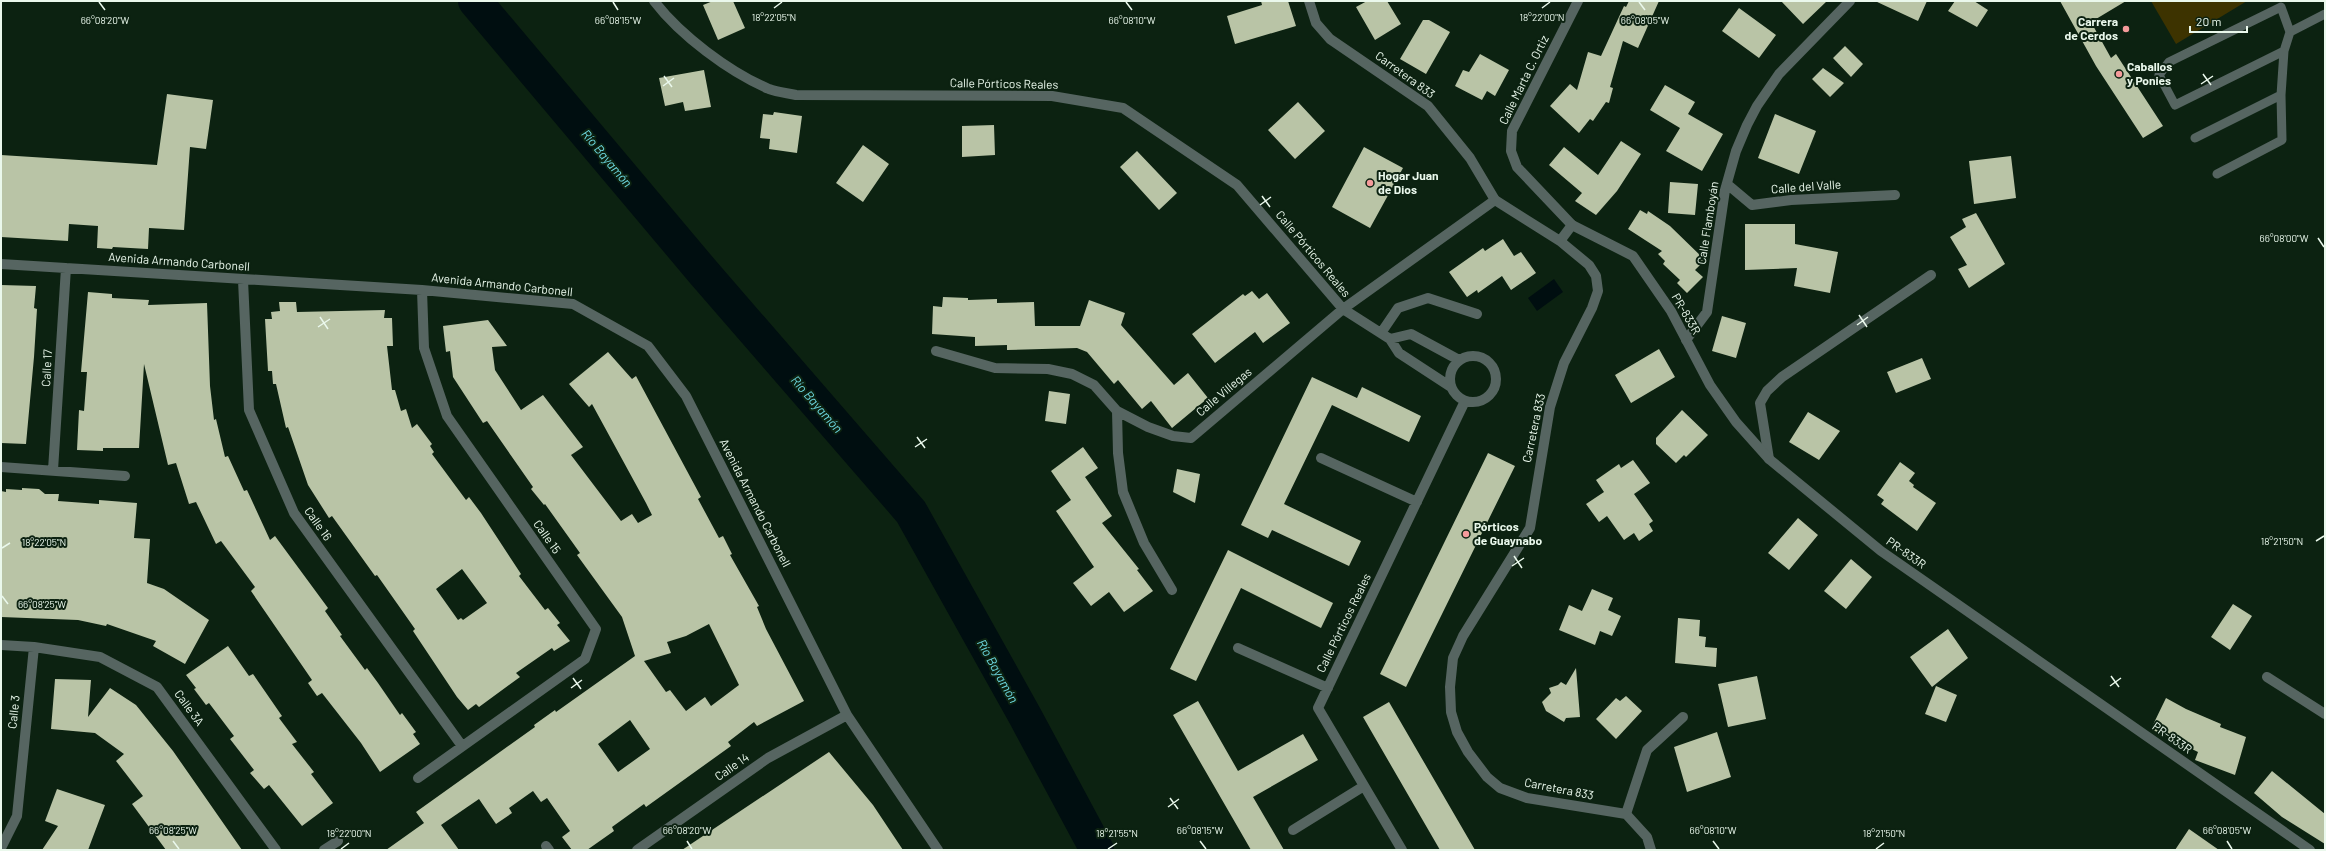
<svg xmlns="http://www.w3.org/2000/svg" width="2326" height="851" viewBox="0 0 2326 851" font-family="Barlow,sans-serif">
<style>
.green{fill:#3d3300}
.water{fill:#000e10}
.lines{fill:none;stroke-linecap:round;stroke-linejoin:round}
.river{stroke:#000e10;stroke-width:34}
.building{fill:#b9c4a6;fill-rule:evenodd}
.service{stroke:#566561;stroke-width:9}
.minor{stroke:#566561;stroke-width:10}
.tertiary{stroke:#566561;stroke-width:10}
.ticks{fill:none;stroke:#eaf8ec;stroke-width:1.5}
.poi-dot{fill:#f59b9b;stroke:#0c2211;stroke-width:1.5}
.labels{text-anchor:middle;stroke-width:4;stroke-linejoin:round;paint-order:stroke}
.poi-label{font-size:12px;font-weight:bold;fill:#eaf8ec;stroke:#0c2211;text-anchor:start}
.street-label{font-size:12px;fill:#eaf8ec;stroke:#0c2211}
.water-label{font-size:13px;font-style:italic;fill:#6ed9e2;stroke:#0c2211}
.ticks-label{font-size:10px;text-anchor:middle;fill:#eaf8ec;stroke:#0c2211;stroke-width:4;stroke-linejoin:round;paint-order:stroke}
</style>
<rect width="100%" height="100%" fill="#0c2211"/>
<path class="green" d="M2151,1H2247L2176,44Z"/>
<path class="water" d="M1554,279L1563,292L1537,311L1528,298Z"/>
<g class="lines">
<path class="river" d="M475,1L703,272L911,512L1025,716L1097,850"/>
</g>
<path class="building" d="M713,1H733L745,28L718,40L703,5Z
M1261,1H1288L1296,26L1235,44L1227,16L1262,5Z
M1367,1H1387L1401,24L1375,40L1356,7Z
M1629,1H1659L1638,48L1623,41L1610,87L1613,88L1609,103L1606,102L1593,121L1590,119L1579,133L1550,106L1570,84L1577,90L1588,52L1601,56L1624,6L1626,7Z
M1781,1H1827L1803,24Z
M1875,1H1927L1918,21Z
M1955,1H1974L1988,10L1977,27L1948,11Z
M2060,1H2126L2091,22L2111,58L2116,54L2163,126L2143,138L2096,66Z
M1739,8L1776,35L1759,58L1722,31Z
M1423,20H1429L1450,32L1426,74L1400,59Z
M1845,46L1863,64L1851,77L1833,58Z
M1480,54L1509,70L1495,96L1487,91L1482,100L1455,86L1463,70L1469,72Z
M1823,68L1844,83L1830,97L1812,79Z
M704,70L711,107L685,111L683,102L665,106L659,78Z
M1665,85L1695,102L1688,114L1723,134L1702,171L1666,151L1680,128L1650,110Z
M167,94L213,100L206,149L190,147L184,230L149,228L148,249L113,247L112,249L97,248L98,226L69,224L68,241L1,237V155L157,165Z
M1298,102L1325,131L1295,159L1268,130Z
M774,112L802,116L797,153L769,149L770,139L760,138L763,114L773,115Z
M1775,114L1816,131L1799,174L1758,158Z
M994,125L995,155L962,157V126Z
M1621,141L1641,154L1617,191L1596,215L1575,201L1582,193L1549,165L1564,147L1598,175Z
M863,145L889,164L863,202L836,183Z
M1364,147L1403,168L1370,228L1332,207Z
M1137,151L1177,193L1159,210L1120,167Z
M2011,156L2016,198L1974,204L1969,161Z
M1670,182L1698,184L1695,215L1668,213Z
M1640,210L1647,214L1648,211L1670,226L1705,260L1695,270L1703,277L1687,293L1677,283L1680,280L1663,264L1665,261L1658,254L1662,251L1628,229Z
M1976,213L2005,264L1969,288L1958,269L1967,265L1950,237L1966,227L1962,219Z
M1745,224H1795V244L1838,252L1830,293L1794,286L1797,268L1745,270Z
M1503,239L1514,256L1521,252L1536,273L1511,290L1502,276L1478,293L1477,290L1467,297L1449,272L1483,248L1485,251Z
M1,285L36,286L34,308L37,309L34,357L26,444L1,443Z
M1252,291L1259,299L1267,293L1290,323L1263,343L1255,332L1215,363L1192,334L1243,294L1245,296Z
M88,292L112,294V298L149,300L148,305L207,303L210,386L214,420L216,419L225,457L228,456L244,491L247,490L270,540L275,536L328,608L325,611L342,635L340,636L365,670L367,668L378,683L400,715L402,713L416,732L413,734L420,744L380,772L361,743L322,693L317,696L308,683L312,680L251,591L255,587L221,541L216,544L196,502L189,504L176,463L168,465L144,364L139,448H103V451L77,450L79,410L84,411L87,372H81Z
M943,297L968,298V300L997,299V303L1034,302L1035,326H1080L1089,300L1125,313L1121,325L1174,385L1188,373L1208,398L1172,428L1151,401L1142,409L1118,380L1114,384L1087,352L1077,348L1007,350V345L975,346V337L932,334L933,306L942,307Z
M279,302H296L297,312L385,310L384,318H392L393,346H387L392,390H395L401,411L406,409L412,428L417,424L432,444L430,446L434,452L432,454L466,500L469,497L481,513L521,574L519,576L545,610L548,608L560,623L557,625L570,641L554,651L552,648L516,673L520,677L479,707L476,704L468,710L457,697L413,631L415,629L377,575L375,576L332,516L329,518L308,485L288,427L286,428L276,384H273L272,371H268L265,319H272L271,312L280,311ZM462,569L487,603L463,620L461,618L458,620L436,589Z
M1722,316L1746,323L1736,358L1712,351Z
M488,320L507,346L492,347L495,370L521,410L543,395L583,447L571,455L621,521L632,514L638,523L652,515L646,503L592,404L589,407L569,384L608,352L632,379L636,376L701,497L698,499L719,538L723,536L732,554L730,555L759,606L757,607L766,629L804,701L757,726L754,722L728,742L731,746L646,807L644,804L612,827L614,831L587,850H572L562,837L570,831L547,798L541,802L533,791L509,808L512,813L496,824L479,799L441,825L459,850H386L424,823L416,812L535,727L534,725L555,710L556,712L635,656L622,617L577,555L580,553L545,504L544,505L531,489L533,487L487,421L483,423L453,377L450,351L446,352L443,326ZM709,624L739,685L711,706L705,697L686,711L670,690L666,692L644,661L671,653L667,642L686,636ZM630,720L650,749L618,772L598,744Z
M1659,349L1675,377L1631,403L1615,375Z
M1922,358L1931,379L1896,393L1887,372Z
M1312,377L1357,398L1362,387L1421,416L1409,442L1332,405L1284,504L1361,541L1349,566L1272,530L1268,538L1241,525Z
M1049,391L1070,394L1066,424L1045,421Z
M1682,410L1708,435L1686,457L1684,455L1676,463L1656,444V438Z
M1808,412L1840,431L1819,460L1789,442Z
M1083,447L1098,468L1085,477L1112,516L1102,523L1139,569L1137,570L1153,591L1124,612L1109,592L1091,606L1073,583L1094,567L1056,511L1071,500L1051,471Z
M1488,453L1515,466L1406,687L1380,674Z
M1633,460L1650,483L1634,494L1653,521L1649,524L1653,531L1639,541L1634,533L1624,540L1607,516L1599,522L1586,504L1604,492L1596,480L1619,464L1621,468Z
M1900,462L1915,473L1909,481L1914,485L1913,487L1936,503L1917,531L1881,504L1884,500L1877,495Z
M1177,469L1200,474L1195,503L1173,492Z
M22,488L39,489L45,494H59L58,501L99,504V500L137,503L134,538L150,539L147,583L164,589L209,620L185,664L153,646L156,641L107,624L106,626L78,620L1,617V491L6,492V489L22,490Z
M1798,518L1818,535L1789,570L1768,553Z
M1228,550L1333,603L1321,628L1241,588L1196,681L1170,669Z
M1851,559L1872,577L1846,609L1824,591Z
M1592,589L1613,598L1608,610L1621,616L1612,636L1600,631L1595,645L1559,630L1569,605L1582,611Z
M2233,604L2252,616L2230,650L2211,637Z
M1678,618L1700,620L1699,636L1706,637L1705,647L1717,648L1716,667L1675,663Z
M1948,629L1968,658L1932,687L1910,657Z
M228,646L249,676L253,674L282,716L279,718L297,742L292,744L314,772L311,774L333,803L302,826L269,785L264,789L250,773L254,770L230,739L234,736L209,703L206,705L194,689L196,688L186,675Z
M1576,668L1580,717L1566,718L1564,722L1546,711L1542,702L1551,693L1549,688L1558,685L1561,682L1566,685Z
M1757,676L1766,719L1728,727L1718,684Z
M55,679L91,680L88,717L110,688L136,705L173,751L242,850H166L132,804L143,796L116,761L124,754L95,733L51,729Z
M1936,686L1957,695L1946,722L1925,714Z
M1626,696L1642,711L1616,739L1596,719L1616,698L1620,701Z
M2166,698L2186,709L2221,724L2220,727L2246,737L2235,775L2195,760L2198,752L2151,729Z
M1198,701L1238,771L1303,734L1318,760L1253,797L1284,850H1251L1173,715Z
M1389,702L1475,850H1440L1363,717Z
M1717,732L1731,777L1687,792L1674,747Z
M829,752L873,805L903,850H682Z
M2272,771L2325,814V844L2282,817L2254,793Z
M57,789L105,805L88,850H42L58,826L45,821Z
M2189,829L2219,850H2175Z"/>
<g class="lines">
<path class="service" d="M2290,32L2281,7L2169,62L2159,75L2175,105L2284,51L2290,32L2325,14
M2195,138L2281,95L2284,51
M2217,174L2282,140L2281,95"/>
<path class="minor" d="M654,1C680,35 729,72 769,89C777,92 787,93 796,95L1052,96L1123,108L1237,185L1343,309L1390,339L1399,353L1451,387
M1727,184L1752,205L1791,200L1895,195
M1572,225L1517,167L1511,151L1512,131L1578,1
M1,264L422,290L573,304L648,346L686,396L847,715L938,850
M243,280L249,410L294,513L462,746
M1381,333L1398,308L1428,298L1477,314
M1390,339L1411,334L1459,360
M1686,340L1707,312L1725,190L1736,151L1747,125L1757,106L1779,74L1850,1
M936,351L995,368L1048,369L1072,374L1094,385L1117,411L1148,427L1173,436L1191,438L1343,309L1495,200
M1450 379a23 23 0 1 1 46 0a23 23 0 1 1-46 0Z
M1117,411L1118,453L1123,492L1144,543L1172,590
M1321,458L1417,502
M1769,459L1760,403L1767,391L1782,377L1931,275
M1,467L125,476
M53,470L66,268
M1,645L34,647L100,657L157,687L276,850
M1238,648L1328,688
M2267,677L2325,714
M418,778L585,659L596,629L447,416L424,348L422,290
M1626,814L1647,750L1683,717
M1293,830L1364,786
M546,846L549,850
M1,848L17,816L34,647
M324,850L338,841
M637,850L768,758L847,715
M1402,850L1318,708L1465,401"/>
<path class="tertiary" d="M1309,1L1316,23L1330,39L1428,106L1470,158L1495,200L1560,241L1589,265L1596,276L1598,291L1592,308L1564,363L1550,407L1530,528L1463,636L1453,658L1450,687L1451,712L1457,732L1468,752L1487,777L1500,788L1527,798L1626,814L1647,837L1651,850
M1560,241L1572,225L1633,256L1671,311L1710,385L1736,422L1769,459L1881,551L2310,850"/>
</g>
<path class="ticks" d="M99,2L105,10M613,2L618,10M1126,2L1132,10M1639,2L1645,10M774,8L782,2M1542,8L1550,2M2203,74L2211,85M664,76L672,87M2201,84L2213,76M663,86L674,78M1262,196L1270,207M1260,205L1271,197M2318,238L2324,247M1859,315L1867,327M320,317L328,329M1857,325L1868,317M318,327L330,319M917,437L925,448M915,447L927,439M2316,541L2324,536M2,548L10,543M1514,556L1522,568M1512,566L1524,558M2,596L8,604M2111,676L2119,687M573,678L581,689M2110,686L2121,678M571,688L582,680M1170,798L1178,809M1168,807L1179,799M173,841L179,849M687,841L692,849M1200,841L1206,849M1713,841L1719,849M2227,841L2232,849M341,849L349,843M1108,849L1117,843M1876,849L1884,843"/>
<g class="poi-dot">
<circle cx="2126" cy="29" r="4"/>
<circle cx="2119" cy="74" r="4"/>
<circle cx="1370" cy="183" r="4"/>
<circle cx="1466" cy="534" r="4"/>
</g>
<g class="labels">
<g class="poi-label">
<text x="2118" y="26" text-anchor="end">Carrera<tspan x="2118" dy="14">de Cerdos</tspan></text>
<text x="2127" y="71">Caballos<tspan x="2127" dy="14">y Ponies</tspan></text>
<text x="1378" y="180">Hogar Juan<tspan x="1378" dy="14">de Dios</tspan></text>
<text x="1474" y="531">Pórticos<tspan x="1474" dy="14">de Guaynabo</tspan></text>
</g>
<g class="street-label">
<text transform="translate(1405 75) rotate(36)" y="4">Carretera 833</text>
<text transform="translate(1524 80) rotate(-64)" y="4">Calle Marta C. Ortiz</text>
<text transform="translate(1004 84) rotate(1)" y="4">Calle Pórticos Reales</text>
<text transform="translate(1806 187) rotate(-4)" y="4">Calle del Valle</text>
<text transform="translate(1708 223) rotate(-81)" y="4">Calle Flamboyán</text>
<text transform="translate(1313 254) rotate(50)" y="4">Calle Pórticos Reales</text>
<text transform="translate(179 262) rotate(4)" y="4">Avenida Armando Carbonell</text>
<text transform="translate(502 285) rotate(6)" y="4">Avenida Armando Carbonell</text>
<text transform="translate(1686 314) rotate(60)" y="4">PR-833R</text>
<text transform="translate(47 368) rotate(-87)" y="4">Calle 17</text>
<text transform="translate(1224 392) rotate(-40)" y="4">Calle Villegas</text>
<text transform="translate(1534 428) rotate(-78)" y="4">Carretera 833</text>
<text transform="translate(755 503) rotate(63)" y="4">Avenida Armando Carbonell</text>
<text transform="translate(318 524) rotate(55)" y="4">Calle 16</text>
<text transform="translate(547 537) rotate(55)" y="4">Calle 15</text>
<text transform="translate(1906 553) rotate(35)" y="4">PR-833R</text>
<text transform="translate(1344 623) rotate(-64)" y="4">Calle Pórticos Reales</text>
<text transform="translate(189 708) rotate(54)" y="4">Calle 3A</text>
<text transform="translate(14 712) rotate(-84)" y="4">Calle 3</text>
<text transform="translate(2172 738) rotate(35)" y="4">PR-833R</text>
<text transform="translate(732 767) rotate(-35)" y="4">Calle 14</text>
<text transform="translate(1559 789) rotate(11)" y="4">Carretera 833</text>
</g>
<g class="water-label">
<text transform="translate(607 158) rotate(50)" y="5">Río Bayamón</text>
<text transform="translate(817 404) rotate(49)" y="5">Río Bayamón</text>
<text transform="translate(998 671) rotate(61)" y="5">Río Bayamón</text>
</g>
</g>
<g class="ticks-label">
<text x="1542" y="21">18°22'00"N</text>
<text x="774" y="21">18°22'05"N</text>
<text x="105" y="24">66°08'20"W</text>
<text x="618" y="24">66°08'15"W</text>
<text x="1132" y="24">66°08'10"W</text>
<text x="1645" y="24">66°08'05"W</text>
<text x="2284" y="242">66°08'00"W</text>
<text x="2282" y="545">18°21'50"N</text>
<text x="44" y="546">18°22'05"N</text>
<text x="42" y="608">66°08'25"W</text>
<text x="173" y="834">66°08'25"W</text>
<text x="687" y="834">66°08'20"W</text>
<text x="1200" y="834">66°08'15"W</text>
<text x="1713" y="834">66°08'10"W</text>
<text x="2227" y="834">66°08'05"W</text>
<text x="349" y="837">18°22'00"N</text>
<text x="1117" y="837">18°21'55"N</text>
<text x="1884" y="837">18°21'50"N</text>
</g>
<rect width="2326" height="851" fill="none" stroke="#eaf8ec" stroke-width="4"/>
<path d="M2190 26v6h57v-6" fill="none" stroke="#eaf8ec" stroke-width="2"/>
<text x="2196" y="26" font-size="12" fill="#eaf8ec" stroke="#0c2211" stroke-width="3" paint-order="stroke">20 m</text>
</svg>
